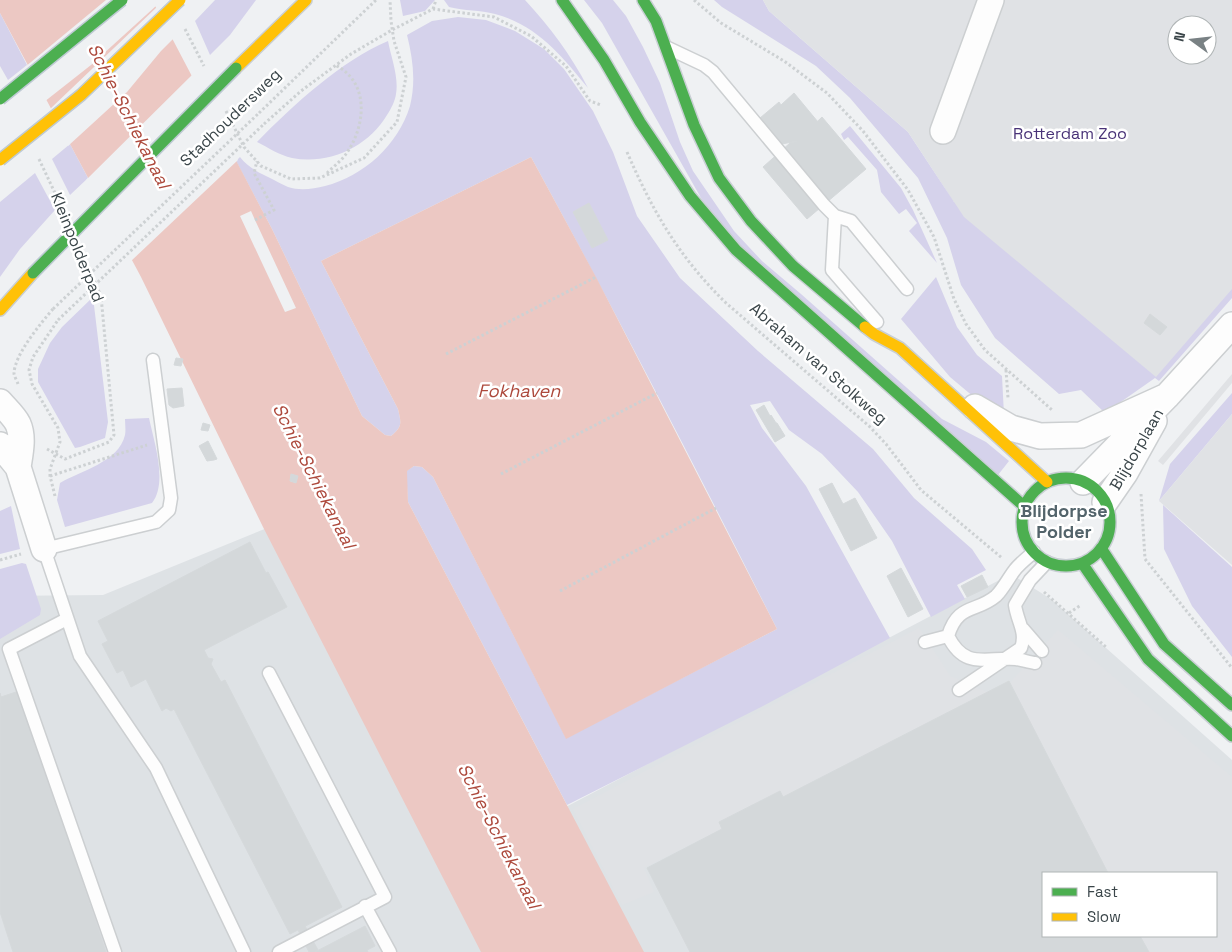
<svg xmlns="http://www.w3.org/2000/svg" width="1232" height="952" viewBox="0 0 1232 952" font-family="'Space Grotesk',sans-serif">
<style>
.industrial{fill:#dee2e5;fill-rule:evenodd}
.green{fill:#d5d2eb;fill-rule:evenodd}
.parking{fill:#e0e2e5;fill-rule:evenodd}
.water{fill:#ecc8c3}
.pier{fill:#eff1f3}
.building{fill:#d4d8da;stroke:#d5d9db}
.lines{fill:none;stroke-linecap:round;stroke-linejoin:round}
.lane-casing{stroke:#cccfd1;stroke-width:15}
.street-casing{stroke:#cccfd1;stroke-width:28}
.fast-casing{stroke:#c9cfd4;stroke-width:14}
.slow-casing{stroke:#c9cfd4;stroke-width:14}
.path{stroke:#cdd1d3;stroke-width:3;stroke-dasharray:2.5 2.5;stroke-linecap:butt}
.lane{stroke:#fdfdfd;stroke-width:12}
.street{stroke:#fdfdfd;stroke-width:25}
.fast{stroke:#4caf50;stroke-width:11}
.slow{stroke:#ffc107;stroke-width:11}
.fast-bridge-casing{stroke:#becad3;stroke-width:14;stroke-linecap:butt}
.slow-bridge-casing{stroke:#becad3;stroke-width:14;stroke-linecap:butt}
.path-bridge{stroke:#cdd1d3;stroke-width:3;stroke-dasharray:2.5 2.5;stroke-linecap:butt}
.fast-bridge{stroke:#4caf50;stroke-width:11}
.slow-bridge{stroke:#ffc107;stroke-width:11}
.labels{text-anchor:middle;stroke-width:5;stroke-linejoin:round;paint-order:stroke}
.street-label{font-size:16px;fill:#3a4549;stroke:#fff}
.park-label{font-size:16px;fill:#483277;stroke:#fff}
.water-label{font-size:18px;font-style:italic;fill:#ad493c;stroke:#fff}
.neighbourhood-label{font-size:18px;font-weight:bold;fill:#53646b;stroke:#fff}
</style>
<rect width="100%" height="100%" fill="#eff1f3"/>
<path class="industrial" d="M272,526L449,868L1011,574L1051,599L1232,760V952H0V596L103,595ZM1043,873H1216V936H1043Z"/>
<path class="green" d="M215,0H256L230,35L210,55L195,21Z
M400,0H435L425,11L403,16Z
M444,0H525C550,27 571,55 588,88C562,56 537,25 495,14C480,10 465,11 449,7Z
M584,0H613L626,16L643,47L660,83L680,142L693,171L734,231L762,261L801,294L942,419L986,442L1009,461L998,475L765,273L729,237L701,198L602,23Z
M714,0H763L769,11L908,132L954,202L904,124L1232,0V298L1159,381L1155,378L1105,413L1081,390L1059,394L995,338L961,285L947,238L918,178L850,98L816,66L722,7ZM1177,25H1207V55H1177Z
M0,13L27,65L8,80L0,66Z
M458,17L486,20L515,31L544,49L564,69L593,111L613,152L637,216L680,278L758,351L873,449L914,498L972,549L986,570L957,585L965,599L931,617L892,541L858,492L822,454L789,430L770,401L750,405L762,428L806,486L890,638L763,706L567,805L408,502L406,471L414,466L422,467L433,477L566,738L777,629C697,470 616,313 531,157L321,261L398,409C401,423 403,426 391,436L385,435L362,416L272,229L236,161L240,157C248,168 262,174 274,180C278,182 283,185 288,187C300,191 313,189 325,186C364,176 398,145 410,106C416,82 413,59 407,35L432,21Z
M388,41C391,57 399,77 396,94C395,101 391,109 387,115C368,147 329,165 292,158C279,155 269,148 257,142C293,105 341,61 388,41Z
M850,126L901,188L913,210L937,263L909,231L917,223L906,209L899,214L881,192L877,170L848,137L844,140L841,134Z
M70,144L88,178L70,195L52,159Z
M35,173L55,210L20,249L0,277V202Z
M936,277L957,327L977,355L1002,376L1004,415L975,398L950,377L901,319Z
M93,297L108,422L105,438L80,447L75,448L38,382V369L50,343L62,327Z
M1232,393V414L1159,501L1170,464Z
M149,418C154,442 168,483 152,503L65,527L57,500L60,483C80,471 119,462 125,435C126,430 125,424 125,419Z
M1163,505L1232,567V657L1192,606L1164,549Z
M11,506L20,549L0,554V511Z
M22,563L26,564L41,609L40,615L0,639V569Z"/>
<path class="parking" d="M763,0H1232V289L1156,377L964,217L908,132L769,11ZM1177,25H1207V55H1177Z
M1232,374V383L1163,465L1158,461Z
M1232,414V565L1159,501Z
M919,628L950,676L989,693L644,868L654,892L622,905L573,809Z
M1058,630L1232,777V948L1225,952H1149L1140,936H1216V873H1107L1008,685Z"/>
<path class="water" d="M0,0H152L272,229L362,416L385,435L391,436C403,426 401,423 398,409L321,261L531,157L596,277L777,629L566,739L433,477L422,467L414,466L407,471L408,502L644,952H481L263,527L141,277L0,13Z"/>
<path class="pier" d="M106,0H155L157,5L91,65L44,102L25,67Z
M158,6L174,38L161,51L127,92L68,146L49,110Z
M193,74L238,160L130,262L86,180Z
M251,211L255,220L296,308L285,312L240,216Z"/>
<path class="building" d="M794,93L818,122L797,141L782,144L760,118L779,102L781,105Z
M822,117L866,169L807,219L763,167L790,143L797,141Z
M589,203L608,240L592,248L573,212Z
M1150,314L1167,327L1160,335L1144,323Z
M176,358L183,359L181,366L174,365Z
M182,388L184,406L173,408L169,405L167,389Z
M764,405L770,416L771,415L776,423H777L785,436L775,442L756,410Z
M203,423L210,425L208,431L201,430Z
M208,441L217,459L214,460L207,461L199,446Z
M291,474L298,476L296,483L290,481Z
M832,483L843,504L855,498L877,538L851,551L819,489Z
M250,542L266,573L268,572L287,607L204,650L208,658L213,659L211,664L221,682L225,680L342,907L290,934L174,709L171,711L166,708L162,711L146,679L131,687L123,670L117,673L102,644L108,641L98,621Z
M901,568L923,609L908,617L887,576Z
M982,575L988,587L967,597L961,586Z
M1009,681L1108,873H1043V936H1140L1149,952H690L647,868L722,829L719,822L780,791L783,797Z
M19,691L106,952H13L0,912V693L1,697Z
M305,926L318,950L315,952H309L298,930Z
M365,926L375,946L367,950L368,952H315Z"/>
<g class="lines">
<g class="lane-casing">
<path id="lane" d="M668,48L704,65L713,72L824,205L835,216L832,270L877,322
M835,216L851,221L907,289
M153,360L171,498L169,510L156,522L44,549L80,656L156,768L244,952
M67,619L9,649L115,952
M1023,629L1042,651
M948,636C965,670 985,657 1016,659C1022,660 1029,662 1035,663
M925,642L948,636C958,603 976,613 996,596C1003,589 1008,579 1014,571C1019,564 1027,558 1034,552
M269,673L385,897L279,952
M959,690L1021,648C1027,632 1017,621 1015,605L1030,580L1047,562
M365,906L390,952"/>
</g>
<g class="street-casing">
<path id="street" d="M943,131L991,0
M0,402C5,408 14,416 18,424C24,437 20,454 18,467
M975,407L1011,428L1040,436L1081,435L1167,396
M0,445L18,467L44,549
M1083,482L1167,396L1232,325
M1105,502L1125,473L1154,421"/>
</g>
<g class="fast-casing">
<path id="fast" d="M562,0L604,60L640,122L690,196L736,250L1025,507
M643,0L656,21L694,125L719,178L751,221L793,266L865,327
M1022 522a44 44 0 1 1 88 0a44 44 0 1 1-88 0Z
M1101,548L1164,644L1232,705
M1082,563L1148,659L1232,736"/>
</g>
<g class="slow-casing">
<path id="slow" d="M236,68L306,0
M0,310L33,273
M865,327L874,334L900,348L1047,482"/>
</g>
<path class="path" d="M694,0L721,23L784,61L827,93L863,131L908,190L934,237L954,299L966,324L985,350L1052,410
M433,9L436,0
M185,29L204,66
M226,111L244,147L261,166L291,179L320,178L364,158L397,122L406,77L394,41L391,21L390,0
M259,113L376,0
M264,124L301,91L351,54L392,30L433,9L494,17L531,36L566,66L590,101L601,105
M627,152C653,212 679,257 726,303L869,426L886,444L921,490L1002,558
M39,159L62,208
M327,173C333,167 341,161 346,154C366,126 370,82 335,65
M255,220L274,210L254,173L257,161
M446,354L596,277
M1006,370L1008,398
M18,384C17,381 14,376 14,373C15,354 41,323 53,309
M47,449L65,459L109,442L114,435L101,296L84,257
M501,474L657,393
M50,476L147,445
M1141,494L1145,559
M55,496L50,476V469L60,442L58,428L32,384L29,370L33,357L58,320
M1145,559L1232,668
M0,560L21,554
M560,591L716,508
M1044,592L1106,647
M1069,613L1081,605"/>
<use href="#lane" class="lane"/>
<use href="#street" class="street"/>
<use href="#fast" class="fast"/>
<use href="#slow" class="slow"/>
<g class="fast-bridge-casing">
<path id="fast-bridge" d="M0,99L122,0
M33,273L236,68"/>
</g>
<g class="slow-bridge-casing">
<path id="slow-bridge" d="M0,160L81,95L180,0"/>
</g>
<path class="path-bridge" d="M53,309L259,113
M58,320L264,124"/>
<use href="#fast-bridge" class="fast-bridge"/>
<use href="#slow-bridge" class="slow-bridge"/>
</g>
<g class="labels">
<g class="street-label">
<text transform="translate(230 117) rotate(-44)" y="6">Stadhoudersweg</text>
<text transform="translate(78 247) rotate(68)" y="6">Kleinpolderpad</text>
<text transform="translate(819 363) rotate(41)" y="6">Abraham van Stolkweg</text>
<text transform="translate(1136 449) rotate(-60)" y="6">Blijdorplaan</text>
</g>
<g class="park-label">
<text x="1070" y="139">Rotterdam Zoo</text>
</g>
<g class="water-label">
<text transform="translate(129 116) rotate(63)" y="6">Schie-Schiekanaal</text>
<text x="519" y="397">Fokhaven</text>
<text transform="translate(314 476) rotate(63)" y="6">Schie-Schiekanaal</text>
<text transform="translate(499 836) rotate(63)" y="6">Schie-Schiekanaal</text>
</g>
<g class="neighbourhood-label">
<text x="1064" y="517">Blijdorpse<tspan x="1064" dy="21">Polder</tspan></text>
</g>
</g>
<rect x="1042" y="872" width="175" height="65" fill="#ffffff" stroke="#b0b5b6"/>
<rect x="1052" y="888" width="25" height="8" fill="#4caf50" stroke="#b0b5b6"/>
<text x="1087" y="897" font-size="15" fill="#3a4549">Fast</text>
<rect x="1052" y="913" width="25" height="8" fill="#ffc107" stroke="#b0b5b6"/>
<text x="1087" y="922" font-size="15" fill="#3a4549">Slow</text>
<g transform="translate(1192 40) rotate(285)"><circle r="24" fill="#ffffff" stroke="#b0b5b6"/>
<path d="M0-4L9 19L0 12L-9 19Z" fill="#798184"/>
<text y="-8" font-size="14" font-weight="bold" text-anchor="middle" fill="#3a4549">N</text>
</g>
</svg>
